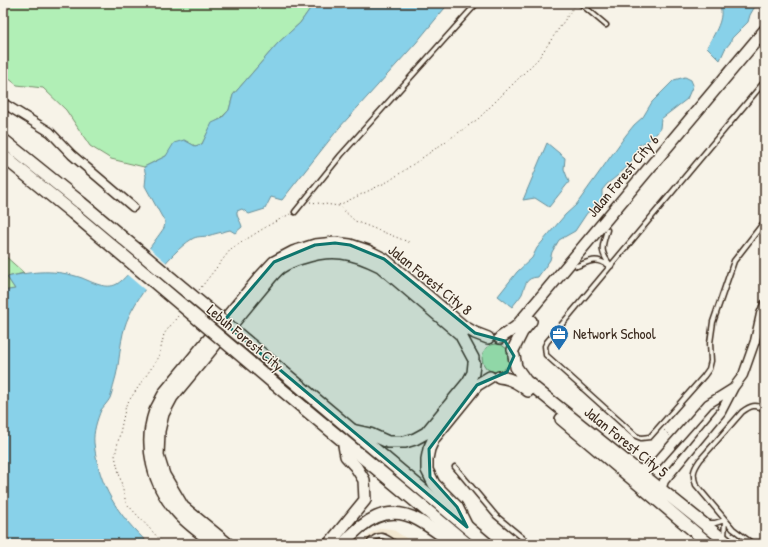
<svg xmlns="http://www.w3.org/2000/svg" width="768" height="547" viewBox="0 0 768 547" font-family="'Patrick Hand',sans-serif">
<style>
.built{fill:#f2e7d1}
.green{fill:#b1efb6;stroke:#768c6a}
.water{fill:#88d1e9;stroke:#698e98}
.pier{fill:#f7f3e8}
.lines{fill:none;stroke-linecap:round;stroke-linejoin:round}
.lane-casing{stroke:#3b2a1e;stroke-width:7}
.street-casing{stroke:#3b2a1e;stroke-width:11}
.secondary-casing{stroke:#3b2a1e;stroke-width:14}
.primary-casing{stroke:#3b2a1e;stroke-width:15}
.path{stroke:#3b2a1e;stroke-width:1;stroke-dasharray:1 3;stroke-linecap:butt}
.lane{stroke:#f7f3e8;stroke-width:4}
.street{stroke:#f7f3e8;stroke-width:8}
.secondary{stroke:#f7f3e8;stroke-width:11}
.primary{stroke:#f7f3e8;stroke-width:12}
.primary-bridge-casing{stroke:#3b2a1e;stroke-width:15;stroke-linecap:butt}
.primary-bridge{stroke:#f7f3e8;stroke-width:12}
.marked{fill:#0f766e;fill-opacity:0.2;stroke:#0f766e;stroke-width:3;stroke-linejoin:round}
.labels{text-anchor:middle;stroke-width:3;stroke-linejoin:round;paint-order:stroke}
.street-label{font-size:15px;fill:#3b2a1e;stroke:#f7f3e8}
.poi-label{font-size:15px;fill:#3b2a1e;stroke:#f7f3e8;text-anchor:start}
</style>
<rect width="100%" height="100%" fill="#f7f3e8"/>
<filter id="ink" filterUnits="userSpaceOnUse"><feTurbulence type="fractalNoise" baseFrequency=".025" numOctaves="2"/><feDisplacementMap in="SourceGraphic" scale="8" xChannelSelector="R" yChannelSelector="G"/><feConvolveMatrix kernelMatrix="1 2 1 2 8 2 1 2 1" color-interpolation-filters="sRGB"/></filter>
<g filter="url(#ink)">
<path class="built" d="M381,528L392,529L415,544H361L371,533Z"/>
<path class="green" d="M3,3H314L300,23L278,43L233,95L229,110L220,119L212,124L202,144L195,146L184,140L166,156L144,167L111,159L90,146L66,110L43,88L17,85L3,74Z
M3,254L24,273L7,277L15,289L3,291Z
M482 358a14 14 0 1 1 28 0a14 14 0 1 1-28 0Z"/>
<path class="water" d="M314,3H449L416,43L339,128L282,200L271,197L265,209L249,214L242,209L237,211C236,217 241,221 242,227L235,233L230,230C222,232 214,234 207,236C201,237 197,236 192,239C170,252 132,302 125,326C119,345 120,365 114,383C113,388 112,393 110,398C108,402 104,406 101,410C97,420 93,432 94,443C99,487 117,514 149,544H3V291L15,289L7,277C33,271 56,269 82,278C92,282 106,290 117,284C130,276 154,242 164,228C165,223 166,221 162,217L145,186L146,176L144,167L166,156L174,143L184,140L195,146L202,144L212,123L221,119L229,110L233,95L278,43L300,23Z
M719,3H762L754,8L750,15L748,22L732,38L730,43L725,49L720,60L707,47C714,34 726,18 719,3Z
M685,77L691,80L693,85L687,99L661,119L660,128L657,133L649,140L639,145L630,164L617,176L607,184L602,190V198L598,205L587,213L575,231L559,240L552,252L550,260L538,277C525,278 526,284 522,294C519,299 515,303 512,307L498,296L517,272L532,258L537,248L565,215L576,205L626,135L634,125L643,117L652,102L674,80Z
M547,143L565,158L564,169L569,182L549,207L535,198L523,200Z"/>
<path class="pier" d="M147,246L168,264L146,291L125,273Z"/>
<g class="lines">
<g class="lane-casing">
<path id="lane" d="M580,3L606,25
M765,81L547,342L545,346L546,355L636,436L641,438L650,437L704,376L709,369L711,361L710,343L713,322L734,261L765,221
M295,212L341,155L477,3
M607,230C602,247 599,251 611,266
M577,266C591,261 595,257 608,265
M455,467L496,516L530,544
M708,523H715L725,520L724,538
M368,544C379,531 385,536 396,544
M753,544L733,529L696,485C692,474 693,470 700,460L742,412C750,406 756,403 765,410"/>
</g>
<g class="street-casing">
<path id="street" d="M3,103L50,132L72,155L133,207
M636,469H647L656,463L708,404L732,389
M661,490L664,481L721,412L734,387L743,375L755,341L761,314L765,304"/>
</g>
<g class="secondary-casing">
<path id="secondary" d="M500,338L516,327L765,30
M513,350L522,332L531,321
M514,356L516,367L526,381L729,544
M499,377C511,378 519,383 528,391
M561,419L709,544
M352,430L370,434L388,442H405L415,439L426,433L468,382L473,373L474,363
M467,527L457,507L434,484L427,470V459L429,449L434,438L477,385L490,377
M215,544C202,534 187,524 177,512C153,486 143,445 155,411C158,405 162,398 165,392L261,276L274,262L293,252L315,245L335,243L350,245L368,251L384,259L463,326L475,333L488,338
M228,544L183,507L164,475L158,456L159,431L163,414L172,397L267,282C271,277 275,272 280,268C286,264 295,260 302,258C332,248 352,252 380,266L460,334L473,358
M329,544L365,500L364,480L356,467L346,456L343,440
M343,544C363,521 387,503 418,520C431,527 442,536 454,544"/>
</g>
<g class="primary-casing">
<path id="primary" d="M3,140L81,203
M3,156L73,213
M284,373L487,544
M275,384L467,544"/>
</g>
<path class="path" d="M310,202L339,206L355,221L411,243
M339,205L389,181L478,119L538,59L575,5
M199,290L231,249L269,225L290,214
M664,430L670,436
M164,544L126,503L115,456L126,405L159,357L164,334L178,316"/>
<use href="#lane" class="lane"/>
<use href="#street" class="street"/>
<use href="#secondary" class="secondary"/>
<use href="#primary" class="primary"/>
<g class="primary-bridge-casing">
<path id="primary-bridge" d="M81,203L284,373
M73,213L275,384"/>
</g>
<use href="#primary-bridge" class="primary-bridge"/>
</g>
</g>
<path class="marked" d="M335,243L350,245L384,259L475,333L505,341L514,356L507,372L477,385L429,449L430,477L457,507L467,527L223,322L274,262L315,245Z"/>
<defs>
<g id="office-pin" transform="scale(1)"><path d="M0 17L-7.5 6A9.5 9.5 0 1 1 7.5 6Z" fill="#1f6fb2" stroke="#f7f3e8"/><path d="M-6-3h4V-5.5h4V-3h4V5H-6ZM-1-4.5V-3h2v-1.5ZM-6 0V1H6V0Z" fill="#fff"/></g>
</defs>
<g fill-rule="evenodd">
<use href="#office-pin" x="559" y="334"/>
</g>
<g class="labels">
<g class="street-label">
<text transform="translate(623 176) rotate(-50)" y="5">Jalan Forest City 6</text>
<text transform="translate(430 280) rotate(39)" y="5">Jalan Forest City 8</text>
<text transform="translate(245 338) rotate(40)" y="5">Lebuh Forest City</text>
<text transform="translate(626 442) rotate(39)" y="5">Jalan Forest City 5</text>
</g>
<g class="poi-label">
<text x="573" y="339">Network School</text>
</g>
</g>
<rect width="768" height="547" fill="none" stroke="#f7f3e8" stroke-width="16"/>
<rect x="8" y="8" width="752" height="531" fill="none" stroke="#3b2a1e" stroke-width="1.5" filter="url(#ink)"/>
</svg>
